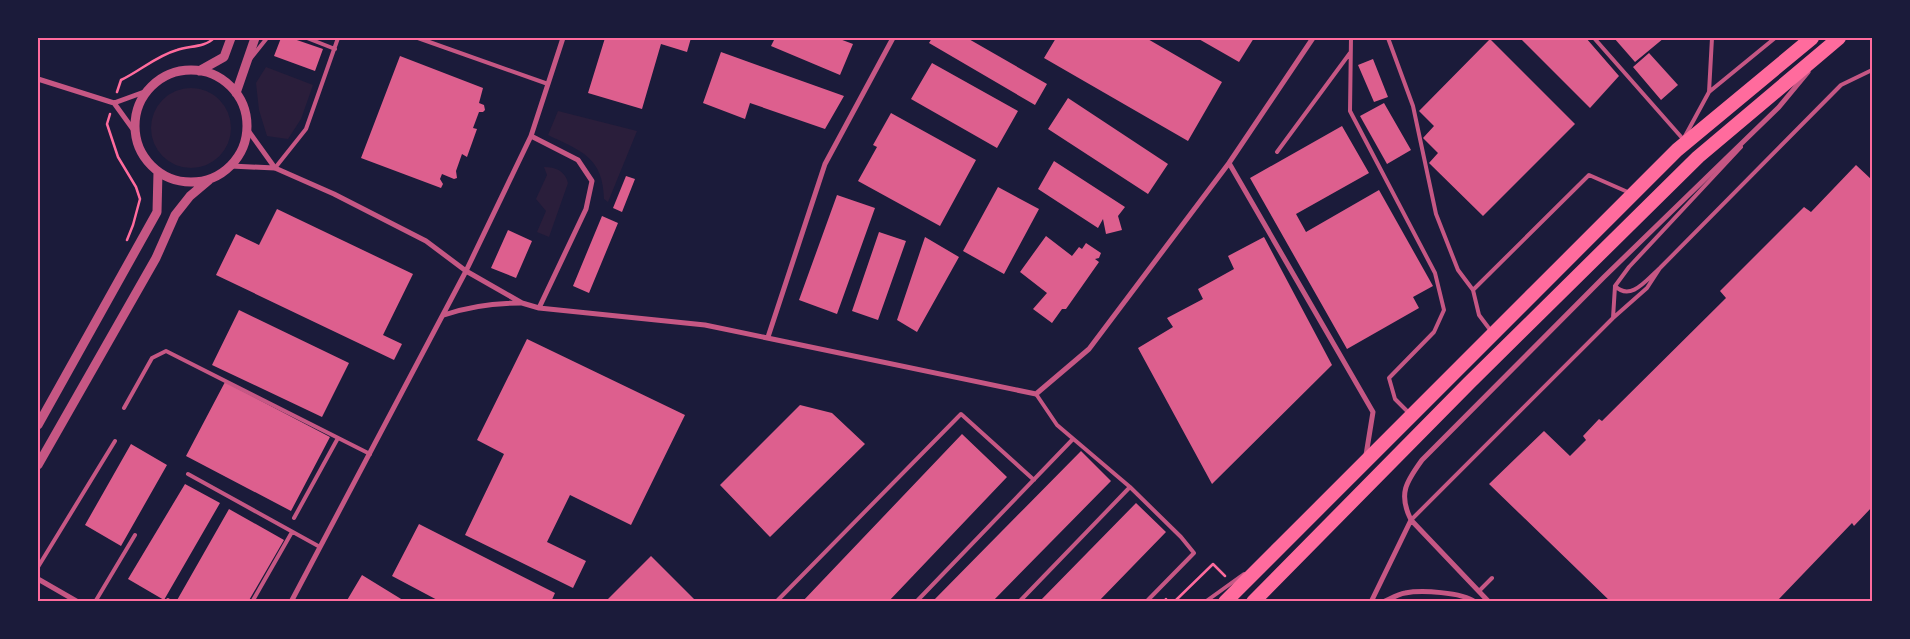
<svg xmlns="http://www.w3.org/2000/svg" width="1910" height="639" viewBox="0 0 1910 639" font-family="'Public Sans',sans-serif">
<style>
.green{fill:#2a1e3b}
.building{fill:#dd5f8e}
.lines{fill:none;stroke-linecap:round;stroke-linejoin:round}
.path{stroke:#ff6b9d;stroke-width:2.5}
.service{stroke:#c65784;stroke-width:4}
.minor{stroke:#c65784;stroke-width:5}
.tertiary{stroke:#c65784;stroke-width:9}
.trunk{stroke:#ff6b9d;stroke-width:14}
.neatline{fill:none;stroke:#ff6b9d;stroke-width:2}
</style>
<rect width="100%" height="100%" fill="#1b1b3a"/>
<path class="green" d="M266,67L313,85L301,119L288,139L267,136L259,110L256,83Z
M151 128a40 40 0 1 1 80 0a40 40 0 1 1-80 0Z
M558,111L637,131L608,202L604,199C603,157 581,151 548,135Z
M544,167C556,167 565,171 568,183L549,237L537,232L546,211L536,199L547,175Z"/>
<path class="building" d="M281,38H291L323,49L315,71L274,56Z
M605,38H691L687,52L661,44L642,109L588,93Z
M775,38H837L853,44L840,75L771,46Z
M932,38H967L1047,84L1035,105L929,43Z
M1056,38H1146L1222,82L1188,141L1044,58Z
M1197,38H1254L1239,62Z
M1520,38H1586L1619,76L1590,108Z
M1614,38H1664L1635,62Z
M1490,39L1575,124L1483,216L1429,163L1438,153L1423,138L1434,126L1419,111Z
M721,52L844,96L825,129L750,103L745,119L703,103Z
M1649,53L1678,85L1661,100L1633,67Z
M400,56L483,88L479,103L484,105L485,110L483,112H479L473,128L477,129L467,157L462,154L456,171L457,178L454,179L442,174L440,179L443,184L441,188L361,158Z
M1373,59L1388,97L1374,102L1358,65Z
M932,63L1018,111L997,148L911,99Z
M1068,98L1168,164L1148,194L1048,129Z
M1384,103L1411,150L1387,164L1360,116Z
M891,113L976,160L940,226L858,181L877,147L873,145Z
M1342,126L1369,173L1296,214L1306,232L1379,190L1433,286L1413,297L1419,308L1347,349L1250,178Z
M1054,161L1125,207L1118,216L1122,230L1106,234L1103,219L1098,228L1038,189Z
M1856,165L1872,180V507L1854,526L1852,523L1776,602H1611L1489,484L1544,431L1570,456L1586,440L1583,436L1599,419L1602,421L1726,298L1720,291L1804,207L1811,212Z
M626,176L635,179L622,212L613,208Z
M998,187L1039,209L1004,274L963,251Z
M837,195L875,208L837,314L799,300Z
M277,209L413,274L383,335L402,344L394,360L216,275L236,234L259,245Z
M602,216L618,223L589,293L573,286Z
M508,230L532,241L516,278L491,268Z
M879,232L906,241L878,320L852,311Z
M1046,236L1072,256L1079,247L1082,249L1086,243L1101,253L1099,258L1095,259L1099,262L1066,309H1062L1052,323L1033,309L1047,293L1020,272Z
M925,237L959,257L917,332L897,320Z
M1264,237L1332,365L1212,484L1138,348L1173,327L1167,318L1203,299L1198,289L1234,269L1228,256Z
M239,310L349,363L322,417L212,365Z
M527,339L685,415L631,525L570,495L547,542L586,561L573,588L465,535L504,454L477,440Z
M225,382L330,437L291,511L186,456Z
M800,405L832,413L865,444L770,537L720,485Z
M962,434L1007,477L888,602H802Z
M131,444L167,465L121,546L85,525Z
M1081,451L1111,481L992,602H932Z
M185,484L220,503L164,600L128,579Z
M1136,503L1166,532L1098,602H1039Z
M229,509L284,540L248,602H176Z
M419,524L555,593L551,602H441L392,576Z
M651,556L697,602H605Z
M362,575L406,602H346Z"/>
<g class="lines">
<path class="path" d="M117,92L121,80C140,71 156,56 177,50C189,46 206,47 214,38
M110,114L107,124L118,157L136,187L140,199L133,225L127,240
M1164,602L1166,599
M1174,602L1213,564L1225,576"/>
<path class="service" d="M307,38L335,49
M418,38L548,84
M1351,38L1350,111L1435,273L1444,310L1434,332L1389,378L1395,399L1409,413
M1388,38L1413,106L1436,214L1458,270L1473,290
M1594,38L1683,139
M251,58L267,38
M1709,92L1712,38
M1684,138L1709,92L1775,38
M1277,152L1350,53
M275,168L306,129L338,38
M1615,286C1631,302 1647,279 1660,268L1841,85L1872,70
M1613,318L1615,286L1629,267L1741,147
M1491,331L1479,315L1473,290L1589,175L1630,193
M1036,394L1057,425L1130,487L1181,537L1194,553L1146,602
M124,408L152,358L166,351L370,454
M188,474L320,547
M294,518L338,438
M1411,520L1613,318L1647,288L1660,268
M38,567L115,441
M1479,591L1492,578
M95,602L135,535
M167,602L168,600
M252,602L292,532
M776,602L961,414L1034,480
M916,602L1073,439
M1019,602L1130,487
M1205,602L1244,574"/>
<path class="minor" d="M38,79L114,103L147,91
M114,103L135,132
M247,129L275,168
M531,136L578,160L592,181L586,209L539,308
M1229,163L1373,412L1366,455
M231,166L275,168L334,194L426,241L466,271L522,303L539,308L705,325L1036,394L1089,349L1229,163L1313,38
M444,315C470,306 494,303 521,303
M768,337L825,164L893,38
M38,579L78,602
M291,602L466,271L531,136L563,38
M1371,602L1411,520
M1383,602C1390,599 1398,594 1405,593C1421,590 1462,592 1475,602
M1489,602L1411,520C1398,494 1406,482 1422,460L1604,277L1779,107L1808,72"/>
<path class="tertiary" d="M135 126a56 56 0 1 1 112 0a56 56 0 1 1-112 0Z
M199,71L224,57L231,38
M236,93L255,38
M38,425L157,212L158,172
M38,465L156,258L175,215L190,196L209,180"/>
<path class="trunk" d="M1225,602L1677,150L1812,38
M1253,602L1469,383L1698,157L1839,38"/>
</g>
<rect width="1910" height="639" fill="none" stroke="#1b1b3a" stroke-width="78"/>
<rect x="39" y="39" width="1832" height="561" class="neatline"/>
</svg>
